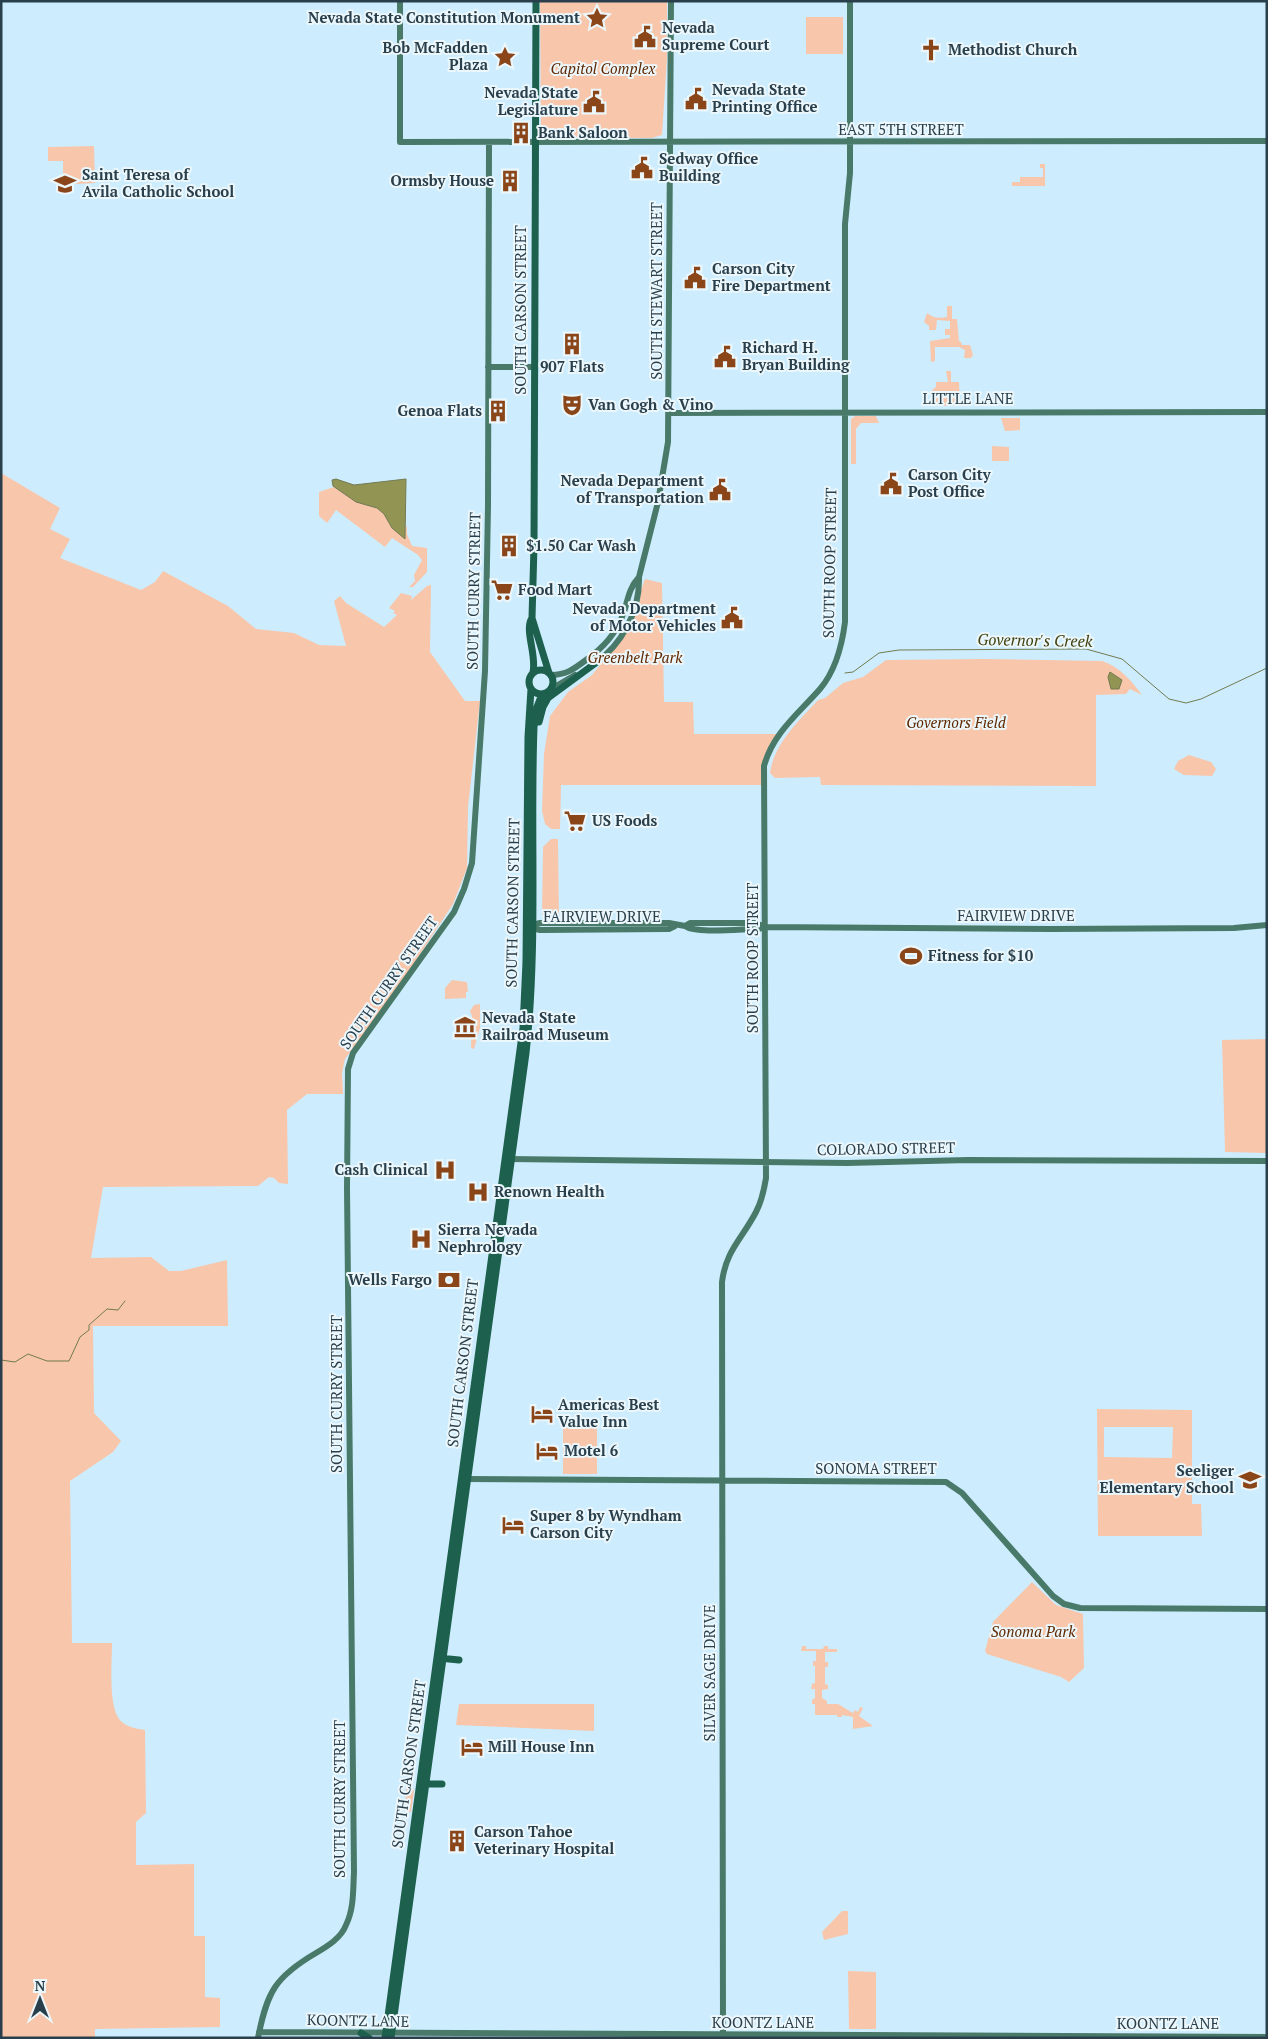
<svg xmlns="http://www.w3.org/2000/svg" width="1268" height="2039" viewBox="0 0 1268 2039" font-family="'PT Serif',serif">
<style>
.green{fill:#f8c6ab;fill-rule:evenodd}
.water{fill:#929454;stroke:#727a51}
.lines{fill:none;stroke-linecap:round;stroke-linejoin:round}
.stream{stroke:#727a51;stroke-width:1}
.secondary{stroke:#497a69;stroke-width:6}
.primary{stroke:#1d604d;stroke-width:7}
.labels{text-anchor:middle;stroke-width:4;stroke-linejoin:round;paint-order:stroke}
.poi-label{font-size:15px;font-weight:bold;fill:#293f4b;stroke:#ecf7fc;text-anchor:start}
.park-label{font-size:15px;font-style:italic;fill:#5f2800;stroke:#ecf7fc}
.street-label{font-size:15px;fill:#293f4b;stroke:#ecf7fc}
.water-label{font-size:16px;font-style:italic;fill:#41420f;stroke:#ecf7fc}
</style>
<rect width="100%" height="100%" fill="#cdedfe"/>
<path class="green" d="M540,1H667V58L662,135L652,138L541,137Z
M806,17H843V54H806Z
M94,146L95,183L77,184L63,173V161H48V147Z
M1040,164H1045V186H1012V182H1020V177H1043V168H1040Z
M947,306H952V319H957L959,341L961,342L962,345H970L973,355L971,358H964L965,350L959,347H935V361L931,362L930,341L950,338V335H945V329H950V321L937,320L936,330H929V326L924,322L927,313C935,319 939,318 947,317Z
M946,371H951V382H959L960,406H932V390L936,387V382H948Z
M855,416H876L879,423H861L856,429V464H851V419Z
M1001,418H1020V430L1005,431Z
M992,446L1009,447V461H992Z
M1,473L60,508L50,529L70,539L60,558L141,590L155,582L163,571L228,606L256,629L294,633L319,645L346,646L334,601L340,596L346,603L384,627L397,615L393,613L395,611L389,608L401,593L412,596L411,600L427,586L431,585L430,652L465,701H480L468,807L467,868L453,904L405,977L345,1059L342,1073L343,1094H307L287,1110L288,1184L279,1183L274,1178L269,1177L258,1186L103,1187L91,1258L151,1257L169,1271H181L227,1260L228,1326H93L94,1413L121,1441L113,1452L70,1481L72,1643H112C112,1662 108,1706 120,1720C126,1727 137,1729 145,1730L146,1813L136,1822V1865L194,1864V1936H205V1997L220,1998V2027L95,2029V2038H1Z
M334,487L356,502L377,508L384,514L392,528L405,538L404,533L407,525V534L412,546L427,548V572L413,587H409L415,581L414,575L422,560L418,555L392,538L385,547L336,510L327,523L319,516V492Z
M645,579L662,583L664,702H693L694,734H778L770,748L763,785H561L560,829H551L545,824L542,811L544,754L550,716L568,692L592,675L624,635Z
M983,659L1102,661C1120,667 1131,680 1142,695L1130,689L1126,694L1096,695V786L821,785L820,777L775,778L770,773C774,743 799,721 818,700L825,698L843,683L863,677L886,660Z
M1189,755L1211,762L1216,769L1212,776L1184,775L1174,769L1178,761Z
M551,839H558L559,920L542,915L543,847Z
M452,980L467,982L468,992H466V998L445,999V988Z
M480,1004V1028L474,1049L471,1048L472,1016L470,1011L474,1005Z
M1267,1039V1153L1225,1152L1222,1040Z
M1097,1409L1192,1410V1504H1201L1202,1536H1098ZM1104,1427H1173L1172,1458L1104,1457Z
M563,1428H597V1474H563Z
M1032,1582L1056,1605L1083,1614L1084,1668L1069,1682L1061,1677L987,1654L985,1651L993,1622Z
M802,1646H806V1649H823L824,1646H828V1649H837V1652H825V1662H828V1667H825V1684L828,1685V1689L822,1690V1698L827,1701V1704H838L853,1713L855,1710L858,1712L860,1707L863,1708L859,1716L873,1726L853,1729V1717L842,1715V1717H837V1715H815V1704H812V1700L815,1698V1689H811L812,1684L815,1683V1666H813V1661H816V1651H801Z
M459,1704H594V1731L456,1725Z
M406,1788H412L414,1791L411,1812H405Z
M842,1911H848V1934L824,1940L822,1932Z
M848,1971L876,1972V2029H849Z"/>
<path class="water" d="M336,479L354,485L406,479L405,539L392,528L384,514L377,508L356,502L333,486L332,480Z
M1110,672L1122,680L1119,689H1111L1108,677Z"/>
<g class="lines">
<path class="stream" d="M845,673L853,672L879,653L899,650L1086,649L1122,659L1169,699L1186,703L1201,699L1267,668
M1,1360L15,1362L28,1354L47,1361H69L80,1337L89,1330V1325L107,1309L118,1310L125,1301"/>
<path class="secondary" d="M400,1V142L1267,141
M488,367H535
M670,413L1267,412
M594,664C622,645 640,611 639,577L658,502L668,442L671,1
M551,675C566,675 574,669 586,660C604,647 616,634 624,612C628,599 629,588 639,577
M551,689L575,675
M529,926L540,923H669L685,926L690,923H755L765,927
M685,926C696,934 742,929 758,929L765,927L1051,929L1234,928L1267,925
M528,927L540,930L669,929L675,926
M507,1159L847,1163L968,1160L1267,1161
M463,1479L946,1482L962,1493L1053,1596L1064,1604L1080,1608L1267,1609
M259,2032L1267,2037
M258,2038C267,1992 275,1977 316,1953C328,1946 341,1938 346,1925C354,1909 353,1890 354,1872L347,1188L348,1069L353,1053L454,912L464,889L472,863L485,671L488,506L489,143
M723,2038L722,1282C726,1250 742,1239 756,1212C762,1201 764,1190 766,1178L764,766C773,733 798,714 820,689C836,670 842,646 845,622V224L850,173V1"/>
<path class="primary" d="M532,618L549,673
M529 682a12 12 0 1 1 24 0a12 12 0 1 1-24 0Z
M533,672C537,655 524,630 532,618L534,546L536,1
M539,722L543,707L548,698L597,662
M439,1658L459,1660
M422,1784H442
M361,2033L369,2038
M385,2038L523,1028L526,962L528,737L531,689
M391,2038L526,1053C538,945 530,836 534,727L537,707L542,694"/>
</g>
<defs>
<g id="sight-bare" transform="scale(1.725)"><path d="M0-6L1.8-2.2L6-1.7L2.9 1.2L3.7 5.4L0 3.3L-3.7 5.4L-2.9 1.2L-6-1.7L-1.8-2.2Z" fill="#8a4619" stroke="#ecf7fc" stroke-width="2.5" paint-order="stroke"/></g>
<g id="civic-bare" transform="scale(1.725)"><path d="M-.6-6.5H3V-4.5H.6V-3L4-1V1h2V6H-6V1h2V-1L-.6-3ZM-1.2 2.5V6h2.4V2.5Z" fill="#8a4619" stroke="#ecf7fc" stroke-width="2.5" paint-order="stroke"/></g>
<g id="church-bare" transform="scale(1.725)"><path d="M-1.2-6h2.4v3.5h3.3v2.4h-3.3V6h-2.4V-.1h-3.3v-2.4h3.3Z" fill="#8a4619" stroke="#ecf7fc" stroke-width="2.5" paint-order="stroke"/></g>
<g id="building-bare" transform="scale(1.725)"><path d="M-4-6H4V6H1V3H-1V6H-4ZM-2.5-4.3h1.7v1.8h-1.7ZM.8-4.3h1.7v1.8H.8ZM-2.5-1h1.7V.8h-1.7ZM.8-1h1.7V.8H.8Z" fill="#8a4619" stroke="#ecf7fc" stroke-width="2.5" paint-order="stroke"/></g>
<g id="school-bare" transform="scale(1.725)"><path d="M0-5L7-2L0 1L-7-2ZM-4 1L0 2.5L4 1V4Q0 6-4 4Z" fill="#8a4619" stroke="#ecf7fc" stroke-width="2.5" paint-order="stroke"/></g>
<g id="theatre-bare" transform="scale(1.725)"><path d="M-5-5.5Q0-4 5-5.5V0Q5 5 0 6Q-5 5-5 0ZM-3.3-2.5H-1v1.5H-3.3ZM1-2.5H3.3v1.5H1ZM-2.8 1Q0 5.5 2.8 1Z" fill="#8a4619" stroke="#ecf7fc" stroke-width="2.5" paint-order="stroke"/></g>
<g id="supermarket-bare" transform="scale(1.725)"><path d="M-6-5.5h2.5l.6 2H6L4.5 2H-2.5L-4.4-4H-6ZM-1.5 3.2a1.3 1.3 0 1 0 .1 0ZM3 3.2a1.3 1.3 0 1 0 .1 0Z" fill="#8a4619" stroke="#ecf7fc" stroke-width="2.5" paint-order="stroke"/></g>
<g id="stadium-bare" transform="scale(1.725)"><path d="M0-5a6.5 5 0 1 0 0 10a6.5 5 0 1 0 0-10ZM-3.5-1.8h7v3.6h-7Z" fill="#8a4619" stroke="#ecf7fc" stroke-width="2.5" paint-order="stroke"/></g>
<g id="museum-bare" transform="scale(1.725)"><path d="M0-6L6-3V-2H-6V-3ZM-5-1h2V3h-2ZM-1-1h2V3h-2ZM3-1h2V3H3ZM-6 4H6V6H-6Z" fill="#8a4619" stroke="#ecf7fc" stroke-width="2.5" paint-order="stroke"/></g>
<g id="hospital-bare" transform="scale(1.725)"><path d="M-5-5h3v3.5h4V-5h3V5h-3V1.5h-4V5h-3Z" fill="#8a4619" stroke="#ecf7fc" stroke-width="2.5" paint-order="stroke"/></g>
<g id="bank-bare" transform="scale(1.725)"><path d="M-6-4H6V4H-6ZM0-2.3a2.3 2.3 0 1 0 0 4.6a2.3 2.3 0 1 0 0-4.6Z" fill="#8a4619" stroke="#ecf7fc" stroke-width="2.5" paint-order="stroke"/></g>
<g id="hotel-bare" transform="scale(1.725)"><path d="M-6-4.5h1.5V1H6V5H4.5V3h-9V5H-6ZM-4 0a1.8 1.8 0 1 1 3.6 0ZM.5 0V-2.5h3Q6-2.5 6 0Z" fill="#8a4619" stroke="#ecf7fc" stroke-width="2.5" paint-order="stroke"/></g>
</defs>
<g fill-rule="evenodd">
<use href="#sight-bare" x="597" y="18"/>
<use href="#civic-bare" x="645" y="37"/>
<use href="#church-bare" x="931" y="50"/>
<use href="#sight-bare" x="505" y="57"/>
<use href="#civic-bare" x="696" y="99"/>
<use href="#civic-bare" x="594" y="102"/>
<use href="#building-bare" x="521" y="133"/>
<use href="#civic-bare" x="642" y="168"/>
<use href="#building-bare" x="510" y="181"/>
<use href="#school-bare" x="65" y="184"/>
<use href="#civic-bare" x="695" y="278"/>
<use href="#building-bare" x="572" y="344"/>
<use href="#civic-bare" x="725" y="357"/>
<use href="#theatre-bare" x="572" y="405"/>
<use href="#building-bare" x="498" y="411"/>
<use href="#civic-bare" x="891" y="484"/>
<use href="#civic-bare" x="720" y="490"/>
<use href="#building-bare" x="509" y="546"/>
<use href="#supermarket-bare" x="502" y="590"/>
<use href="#civic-bare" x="732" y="618"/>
<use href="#supermarket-bare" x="575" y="821"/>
<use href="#stadium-bare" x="911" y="956"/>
<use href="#museum-bare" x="465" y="1027"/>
<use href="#hospital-bare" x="445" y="1170"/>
<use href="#hospital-bare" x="478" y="1192"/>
<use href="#hospital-bare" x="421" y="1239"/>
<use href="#bank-bare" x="449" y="1280"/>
<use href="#hotel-bare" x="542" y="1414"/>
<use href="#hotel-bare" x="547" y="1451"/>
<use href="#school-bare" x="1250" y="1480"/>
<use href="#hotel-bare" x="513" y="1525"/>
<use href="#hotel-bare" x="472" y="1747"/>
<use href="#building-bare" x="457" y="1841"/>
</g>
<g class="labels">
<g class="poi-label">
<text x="580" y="23" text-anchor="end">Nevada State Constitution Monument</text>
<text x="662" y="33">Nevada<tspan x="662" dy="17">Supreme Court</tspan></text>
<text x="488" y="53" text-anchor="end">Bob McFadden<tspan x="488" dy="17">Plaza</tspan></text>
<text x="948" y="55">Methodist Church</text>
<text x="712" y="95">Nevada State<tspan x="712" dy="17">Printing Office</tspan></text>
<text x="578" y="98" text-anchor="end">Nevada State<tspan x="578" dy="17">Legislature</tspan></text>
<text x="538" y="138">Bank Saloon</text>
<text x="659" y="164">Sedway Office<tspan x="659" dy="17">Building</tspan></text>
<text x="82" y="180">Saint Teresa of<tspan x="82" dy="17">Avila Catholic School</tspan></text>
<text x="494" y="186" text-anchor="end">Ormsby House</text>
<text x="712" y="274">Carson City<tspan x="712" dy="17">Fire Department</tspan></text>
<text x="742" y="353">Richard H.<tspan x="742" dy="17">Bryan Building</tspan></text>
<text x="572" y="372" text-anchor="middle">907 Flats</text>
<text x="588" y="410">Van Gogh &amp; Vino</text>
<text x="482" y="416" text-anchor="end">Genoa Flats</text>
<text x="908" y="480">Carson City<tspan x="908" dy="17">Post Office</tspan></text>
<text x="704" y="486" text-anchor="end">Nevada Department<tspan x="704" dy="17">of Transportation</tspan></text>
<text x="526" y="551">$1.50 Car Wash</text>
<text x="518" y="595">Food Mart</text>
<text x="716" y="614" text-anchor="end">Nevada Department<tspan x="716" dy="17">of Motor Vehicles</tspan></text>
<text x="592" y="826">US Foods</text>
<text x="928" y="961">Fitness for $10</text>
<text x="482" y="1023">Nevada State<tspan x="482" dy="17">Railroad Museum</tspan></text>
<text x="428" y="1175" text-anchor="end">Cash Clinical</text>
<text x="494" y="1197">Renown Health</text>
<text x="438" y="1235">Sierra Nevada<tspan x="438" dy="17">Nephrology</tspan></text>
<text x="432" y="1285" text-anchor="end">Wells Fargo</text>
<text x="558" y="1410">Americas Best<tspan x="558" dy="17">Value Inn</tspan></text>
<text x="564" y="1456">Motel 6</text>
<text x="1234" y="1476" text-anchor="end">Seeliger<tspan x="1234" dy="17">Elementary School</tspan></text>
<text x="530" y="1521">Super 8 by Wyndham<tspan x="530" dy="17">Carson City</tspan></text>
<text x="488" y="1752">Mill House Inn</text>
<text x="474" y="1837">Carson Tahoe<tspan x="474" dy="17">Veterinary Hospital</tspan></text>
</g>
<g class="park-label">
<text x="603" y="74">Capitol Complex</text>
<text x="635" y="663">Greenbelt Park</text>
<text x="956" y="728">Governors Field</text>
<text x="1033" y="1637">Sonoma Park</text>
</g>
<g class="street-label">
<text x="901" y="135">EAST 5TH STREET</text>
<text transform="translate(657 291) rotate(-90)" y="5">SOUTH STEWART STREET</text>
<text transform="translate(521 310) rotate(-90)" y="5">SOUTH CARSON STREET</text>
<text x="968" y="404">LITTLE LANE</text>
<text transform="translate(830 563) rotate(-89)" y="5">SOUTH ROOP STREET</text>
<text transform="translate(474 591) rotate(-89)" y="5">SOUTH CURRY STREET</text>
<text transform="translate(513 903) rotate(-89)" y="5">SOUTH CARSON STREET</text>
<text x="1016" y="921">FAIRVIEW DRIVE</text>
<text x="602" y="922">FAIRVIEW DRIVE</text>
<text transform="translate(753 958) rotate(-90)" y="5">SOUTH ROOP STREET</text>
<text transform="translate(389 983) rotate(-55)" y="5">SOUTH CURRY STREET</text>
<text transform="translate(886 1149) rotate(-1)" y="5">COLORADO STREET</text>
<text transform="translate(463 1363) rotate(-83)" y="5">SOUTH CARSON STREET</text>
<text transform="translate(337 1394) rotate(-90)" y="5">SOUTH CURRY STREET</text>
<text x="876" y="1474">SONOMA STREET</text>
<text transform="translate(710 1673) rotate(-90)" y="5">SILVER SAGE DRIVE</text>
<text transform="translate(409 1764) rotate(-82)" y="5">SOUTH CARSON STREET</text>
<text transform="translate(340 1799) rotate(-90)" y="5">SOUTH CURRY STREET</text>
<text transform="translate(358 2021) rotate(1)" y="5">KOONTZ LANE</text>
<text x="763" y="2028">KOONTZ LANE</text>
<text x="1168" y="2029">KOONTZ LANE</text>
</g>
<g class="water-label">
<text transform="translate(1035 640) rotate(1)" y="6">Governor's Creek</text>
</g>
</g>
<rect width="1268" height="2039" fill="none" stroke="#293f4b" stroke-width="5"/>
<g transform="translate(40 1999)" stroke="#ecf7fc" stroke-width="4" paint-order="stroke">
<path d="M0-4L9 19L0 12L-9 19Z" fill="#293f4b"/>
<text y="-8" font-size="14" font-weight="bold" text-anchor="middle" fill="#293f4b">N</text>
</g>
</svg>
